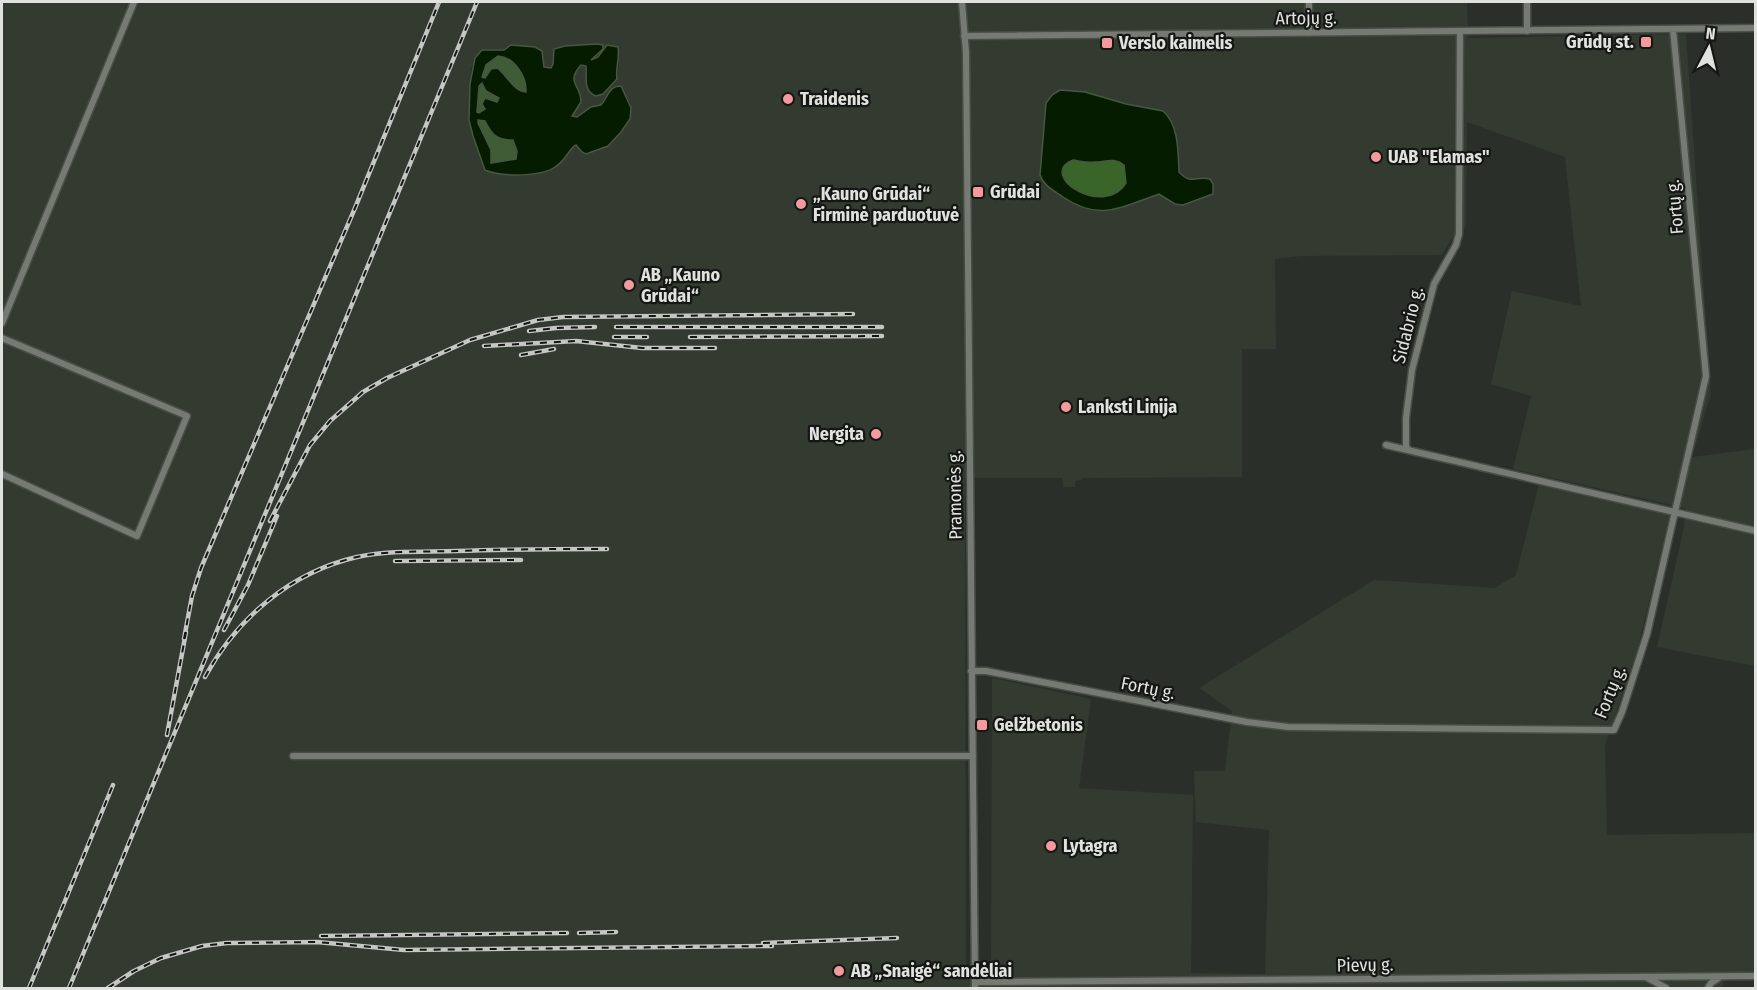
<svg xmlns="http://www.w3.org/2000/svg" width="1757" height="990" viewBox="0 0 1757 990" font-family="'Fira Sans Condensed',sans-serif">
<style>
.built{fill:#333b30;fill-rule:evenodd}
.green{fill:#405c37}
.forest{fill:#396529}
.water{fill:#061c00;stroke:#475742;stroke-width:1.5;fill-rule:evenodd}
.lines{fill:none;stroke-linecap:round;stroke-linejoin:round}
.minor-casing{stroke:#484d46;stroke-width:9}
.minor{stroke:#757b73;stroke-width:6}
.rail-casing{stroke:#c4c7c2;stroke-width:4.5}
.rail{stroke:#141714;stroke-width:2;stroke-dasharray:7;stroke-linecap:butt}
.poi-dot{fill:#f49a9f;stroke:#141714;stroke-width:2}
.labels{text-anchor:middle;stroke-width:4.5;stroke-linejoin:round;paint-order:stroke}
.street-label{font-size:18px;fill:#dfe2dd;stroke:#141714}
.poi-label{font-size:18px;font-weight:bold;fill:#dfe2dd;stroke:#141714;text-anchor:start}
</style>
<rect width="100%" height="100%" fill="#2a3029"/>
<path class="built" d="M2,2H1467L1468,38L1686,34L1711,393L1692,457L1755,449V666L1657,647L1684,527L1685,508L1513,469L1531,396L1491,384L1512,291L1581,306L1565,157L1467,122L1466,227L1451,239L1442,255L1301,256L1275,259L1276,349H1242V477L1082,478L1081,480L1075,481V487H1063V478H965L966,971H991L992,678L1091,699L1079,788L1193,795L1191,973L1265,974L1269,830L1196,822L1194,771H1225L1232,711L1199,688L1374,580L1495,588L1516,575L1539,484L1670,514L1637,651L1605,745L1607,835L1755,833V979L1724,980L1722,988H2ZM511,45L539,49L543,54L544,67L549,69L553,67L552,57L572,46L601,45L602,50L591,58L592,60L602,52L606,46H615L619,49V65L617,81L603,94L585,65H581L574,73V83L581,95V102L572,115L577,117L591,108L601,105L608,93L621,87L631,104L628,123L621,133L608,146L594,151L579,149L576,145L571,149L567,155L525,174H503L485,170L473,136L469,120L471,68L486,49L504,50Z"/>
<path class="green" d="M498,56C514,57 527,76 526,92C513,91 507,75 497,68L489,71L485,78L482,77L486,65Z
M482,83L486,91L499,97L497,102L482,104L485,109L479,113L477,112C478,104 477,89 482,83Z
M478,120L485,121C491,135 497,140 513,140L517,151V159L513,161L491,163V150L478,123Z"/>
<path class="forest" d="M1073,160C1080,161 1088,163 1094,162C1106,162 1114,157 1124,165L1126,183C1104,219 1035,175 1073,160Z"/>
<path class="water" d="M597,44L603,45V49L591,60L598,57L607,45L618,47C620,59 615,69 617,79L603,94L596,96C583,91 587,78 586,66L581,65C565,83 581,84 581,102L572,116L577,117L591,107L601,105C608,98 608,86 621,86L631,108L630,119L621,132L608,146L586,154L582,152L576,145L574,146C567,153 564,162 555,167C540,177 501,177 485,170L473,136L469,120L470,84L475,58L482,50H504L511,45L535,47L542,51L544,67L551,68L553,64L554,49L565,46ZM498,56C514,57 527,76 526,92C513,91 507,75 497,68L491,69L485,78L482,77L486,65ZM482,83L486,91L499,98L497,102L485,98L482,104L485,109L479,113L477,112L479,86ZM478,120L485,121C492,135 497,140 513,140L517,151L516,159L491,163V150L478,123Z
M1060,90L1085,92L1126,104L1163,111C1179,125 1178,152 1179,172C1192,186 1195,175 1210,179L1213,184V194L1183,205L1175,204L1159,194C1121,207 1100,222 1063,197C1053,190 1044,186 1040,175L1046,103L1052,95ZM1073,160C1080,161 1087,163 1094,162C1106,162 1114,157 1124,165L1126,183C1104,219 1036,175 1073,160Z"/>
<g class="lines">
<g class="minor-casing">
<path id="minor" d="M962,2L966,53L975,988
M1309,2V33
M1527,2V31
M964,36L1756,28
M2,323L134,2
M2,338L187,416L137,536L2,474
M1386,445L1756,531
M1409,450L1406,447V418L1412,370L1434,284L1456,245L1459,234L1460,31
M971,671H986L1247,722L1288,727L1614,730L1622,712L1647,634L1706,376L1673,29
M293,756H973
M1646,977L1666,988
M975,982L1756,976
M1708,988L1711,983L1720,977"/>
</g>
<use href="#minor" class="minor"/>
<g class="rail-casing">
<path id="rail" d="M616,327H882
M529,331L556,328L595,327
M614,337H647
M690,337L882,336
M484,346L576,341L642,348H715
M521,355L554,349
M270,521L310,445L330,421L363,392L387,378L470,340L538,320L563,317L853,314
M395,561L521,560
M224,630L248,585L277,516
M184,639L192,596L201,568L355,208L439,2
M205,677C237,618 291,572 357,557C390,550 424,552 457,551C507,549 557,549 607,549
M167,735L186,632
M579,933L616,932
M321,936L567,933
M763,943L897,938
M29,988L113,785
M69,988L477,2
M108,988L134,971L161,958L202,946L227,943L317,942L404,950L772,946"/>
</g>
<use href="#rail" class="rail"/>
</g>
<g class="poi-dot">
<rect x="1640" y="36" width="12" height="12" rx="3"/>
<rect x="1101" y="37" width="12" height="12" rx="3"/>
<circle cx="788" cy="99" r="6"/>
<circle cx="1376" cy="157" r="6"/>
<rect x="972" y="186" width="12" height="12" rx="3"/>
<circle cx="801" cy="204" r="6"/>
<circle cx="629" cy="285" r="6"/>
<circle cx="1066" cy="407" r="6"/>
<circle cx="876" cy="434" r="6"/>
<rect x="976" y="719" width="12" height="12" rx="3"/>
<circle cx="1051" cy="846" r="6"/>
<circle cx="839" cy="971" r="6"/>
</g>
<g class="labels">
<g class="street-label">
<text transform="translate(1306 18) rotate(-1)" y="6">Artojų g.</text>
<text transform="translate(1675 207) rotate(-95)" y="6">Fortų g.</text>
<text transform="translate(1408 325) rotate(-76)" y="6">Sidabrio g.</text>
<text transform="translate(955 495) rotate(-91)" y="6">Pramonės g.</text>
<text transform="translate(1148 688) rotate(11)" y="6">Fortų g.</text>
<text transform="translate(1610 692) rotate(-68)" y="6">Fortų g.</text>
<text transform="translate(1365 965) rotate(-1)" y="6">Pievų g.</text>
</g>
<g class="poi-label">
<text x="1634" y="48" text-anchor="end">Grūdų st.</text>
<text x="1119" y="49">Verslo kaimelis</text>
<text x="800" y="105">Traidenis</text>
<text x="1388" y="163">UAB "Elamas"</text>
<text x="990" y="198">Grūdai</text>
<text x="813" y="200">„Kauno Grūdai“<tspan x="813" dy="21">Firminė parduotuvė</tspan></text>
<text x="641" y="281">AB „Kauno<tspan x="641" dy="21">Grūdai“</tspan></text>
<text x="1078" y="413">Lanksti Linija</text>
<text x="864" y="440" text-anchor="end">Nergita</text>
<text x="994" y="731">Gelžbetonis</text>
<text x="1063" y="852">Lytagra</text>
<text x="851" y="977">AB „Snaigė“ sandėliai</text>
</g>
</g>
<rect width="1757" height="990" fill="none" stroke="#dfe2dd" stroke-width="6"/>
<g transform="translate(1709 48) rotate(7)" stroke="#141714" stroke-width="4.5" paint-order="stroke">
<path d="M0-4.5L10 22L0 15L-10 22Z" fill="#dfe2dd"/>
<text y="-9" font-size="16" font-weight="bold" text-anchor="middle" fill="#dfe2dd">N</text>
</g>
</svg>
